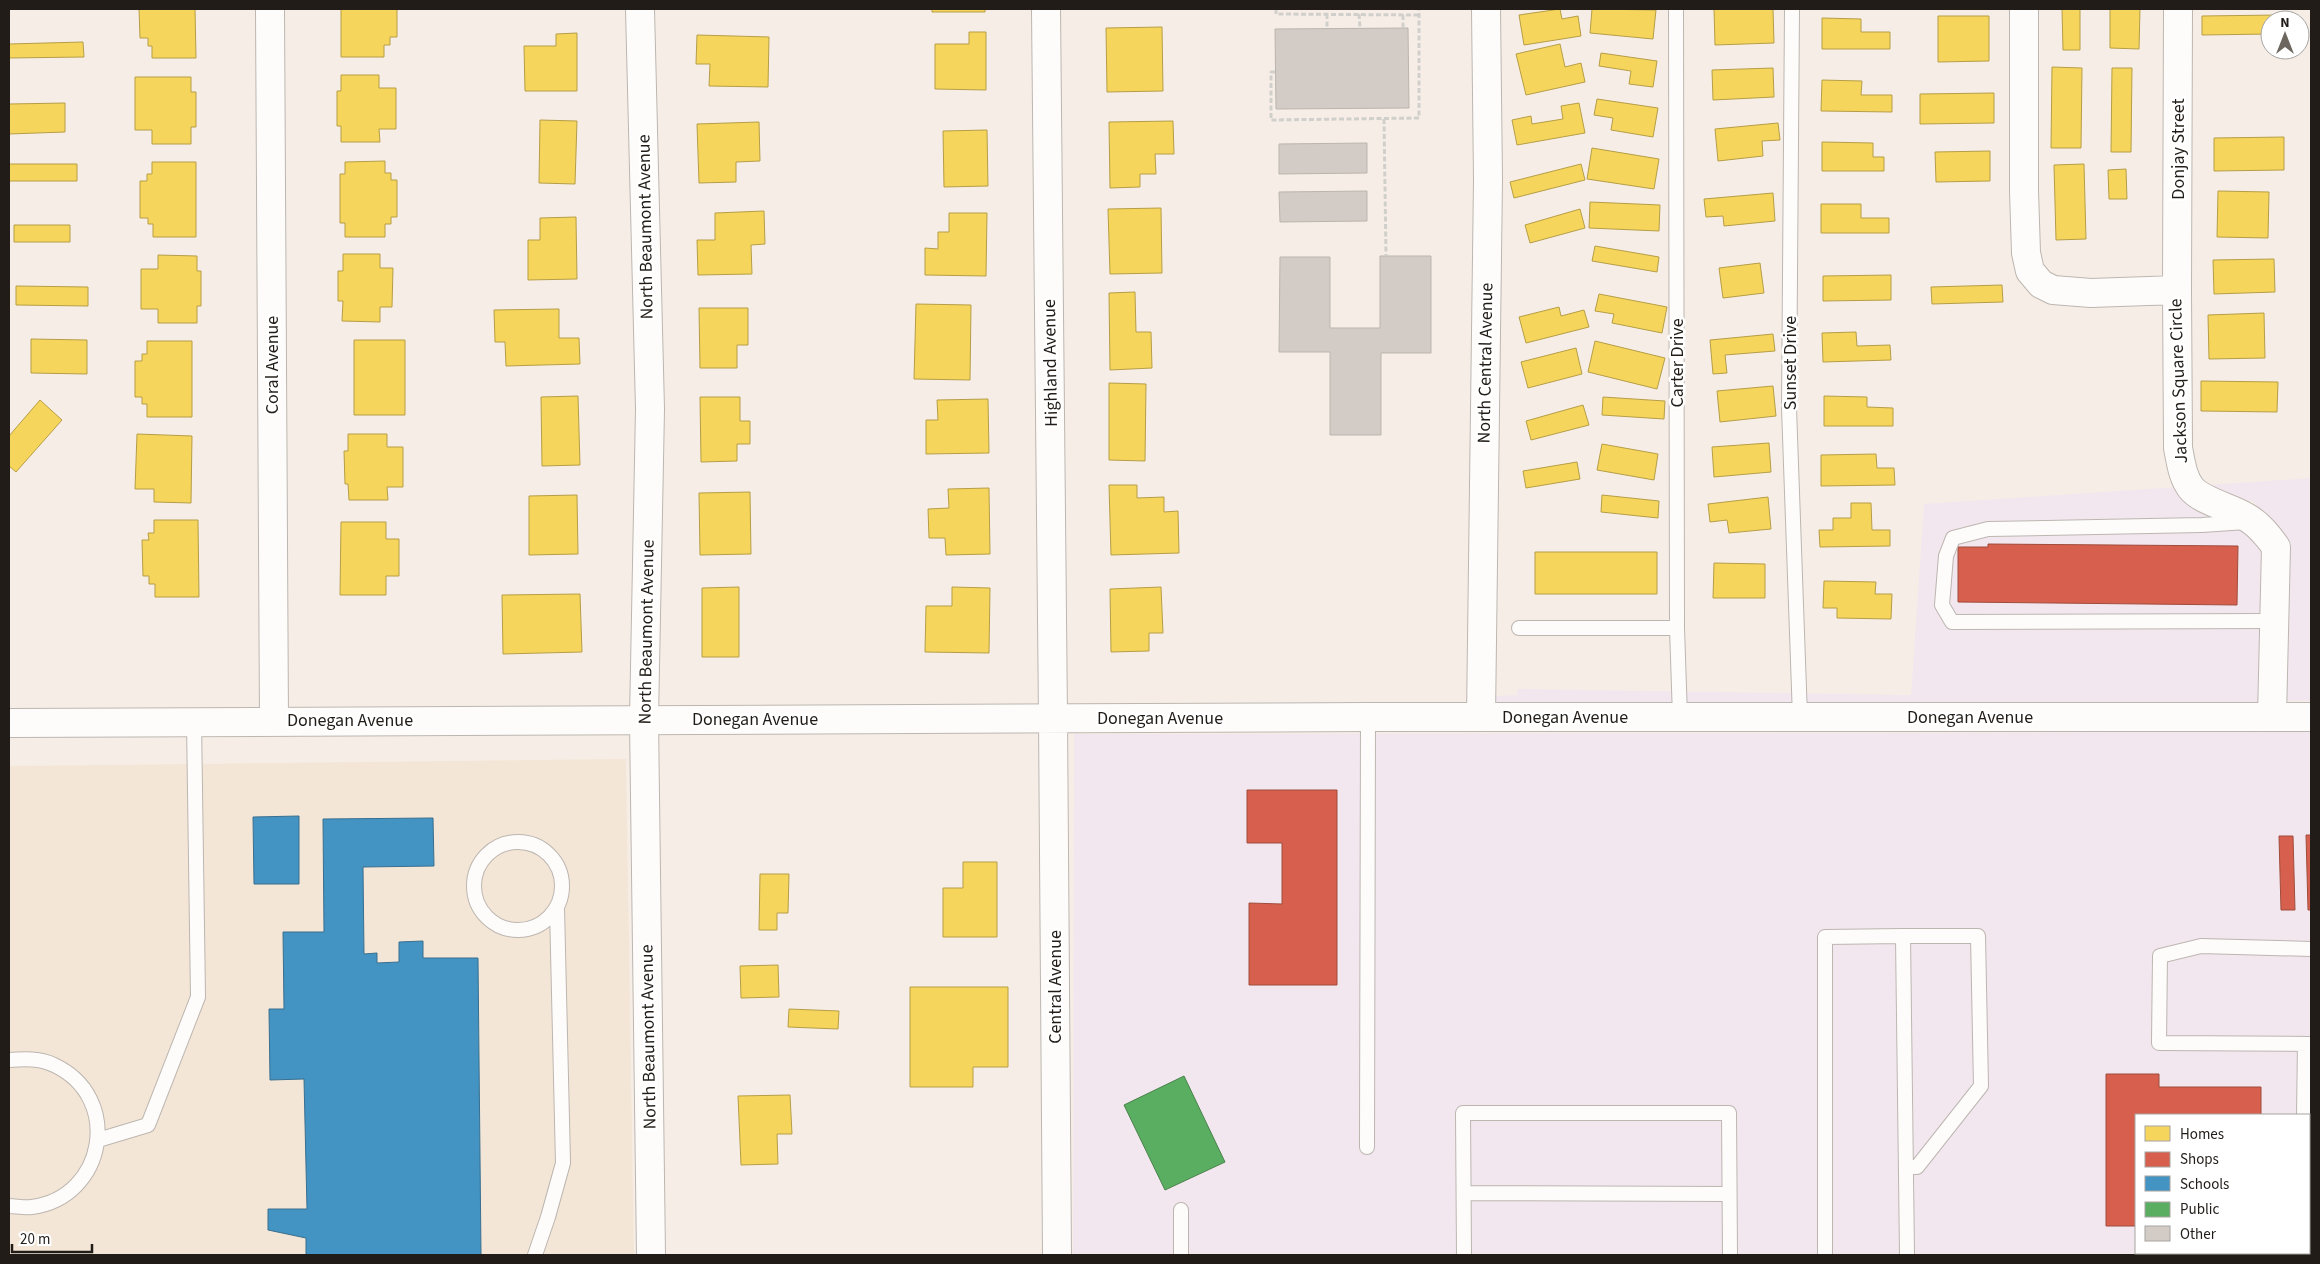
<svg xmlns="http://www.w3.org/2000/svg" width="2320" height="1264" viewBox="0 0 2320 1264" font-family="'Source Sans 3',sans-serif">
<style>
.commercial{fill:#f2e7ee;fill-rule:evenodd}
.built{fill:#f4e6d6}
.homes{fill:#f6d55c;stroke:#b69e47}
.shops{fill:#d6604d;stroke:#a04c3d}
.schools{fill:#4393c3;stroke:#396f8f}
.public{fill:#5aae61;stroke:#49824b}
.building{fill:#d3ccc6;stroke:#bbb5af}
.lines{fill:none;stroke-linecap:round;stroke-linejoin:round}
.lane-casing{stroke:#bcb6b0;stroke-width:16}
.street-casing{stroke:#bcb6b0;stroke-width:30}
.secondary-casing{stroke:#bcb6b0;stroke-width:30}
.path{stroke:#d1cfcb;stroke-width:3;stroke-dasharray:5 2.5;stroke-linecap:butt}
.lane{stroke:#fefcfb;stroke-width:14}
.street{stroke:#fefcfb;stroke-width:28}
.secondary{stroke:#fefcfb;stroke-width:28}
.labels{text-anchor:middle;stroke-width:5;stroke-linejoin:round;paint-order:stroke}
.street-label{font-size:18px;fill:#211c17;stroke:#fff}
</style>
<rect width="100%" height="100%" fill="#f6eee6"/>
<path class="commercial" d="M2311,478V701H2286L2290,548L2286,538L2275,522L2251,500L2234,525L2255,543L2261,553L2259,702H1495L1496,696L1517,695L1518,689L1911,695L1924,504Z
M2311,732V1255H1073L1074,734ZM2136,1115H2309V1253H2136Z"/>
<path class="built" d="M626,759L634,1255H9V766Z"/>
<path class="homes" d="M139,9H195L196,58H152V46H148V38H140Z
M341,9H397V37H390V45H384V57H341Z
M932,9H985V12H932Z
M1560,9L1562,19L1578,16L1581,36L1524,45L1519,15Z
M1592,9L1656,10L1653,39L1590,33Z
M1714,9H1773L1774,43L1715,45Z
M2062,9H2080V50H2063Z
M2110,9H2140L2139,49L2110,48Z
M2278,15V20H2270V34L2202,35V16Z
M1938,16H1989V61L1938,62Z
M1822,18L1861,19V32H1890V49H1822Z
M1162,27L1163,91L1107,92L1106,28Z
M969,32H986V90L935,89V44H969Z
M577,33V91H525L524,46H556V34Z
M697,35L769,37L768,87L709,86L710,64H696Z
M83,42L84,57L9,58V44Z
M1560,44L1565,67L1581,63L1585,82L1526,95L1516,54Z
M1601,53L1657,61L1653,87L1629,84L1631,71L1599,66Z
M2052,67L2082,68L2081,148H2051Z
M1773,68L1774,97L1713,100L1712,70Z
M2112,68H2132L2131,152H2111Z
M341,75H379V88H396V129H379L380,142H341V126H337V91H341Z
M135,77H191V92H196V127H191V144H152V130H135Z
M1822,80L1862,81L1861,95H1892V112L1821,111Z
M1994,93V123L1920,124V94Z
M1597,99L1658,108L1653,137L1611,130L1613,118L1594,115Z
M65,103V132L9,134V104Z
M1579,103L1585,133L1517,145L1512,120L1531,116L1532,124L1563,119L1561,106Z
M540,120L577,121L575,184L539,183Z
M1173,121L1174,154H1155L1156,174H1140V187L1110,188L1109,122Z
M759,122L760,161L736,162V182L699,183L697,124Z
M1778,123L1780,140L1762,141L1763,156L1718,161L1715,129Z
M987,130L988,186L944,187L943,131Z
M2284,137V170L2214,171V138Z
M1822,142L1873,143V157H1884V171H1822Z
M1592,148L1659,159L1654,189L1587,179Z
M1990,151V181L1936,182L1935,152Z
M385,161V173H391V180H397V217H391V224H385V237H345V223H340V174H345V162Z
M152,162H196V237H153V224H148V218H140V181H147V174H152Z
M9,164H77V181H9Z
M1581,164L1585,180L1514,198L1510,182Z
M2084,164L2086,239L2056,240L2054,165Z
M2126,169L2127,199H2109L2108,170Z
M2218,191L2269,192L2268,238L2217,237Z
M1773,193L1775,221L1724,226L1723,216L1706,217L1704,199Z
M1590,202L1660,205L1659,231L1589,228Z
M1821,204H1861V218H1889V233H1821Z
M1161,208L1162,273L1110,274L1108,209Z
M1580,209L1585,228L1530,243L1525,225Z
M764,211L765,244L751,245L752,274L698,275L697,240H715V213Z
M949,213H987L986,276L925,275V248L938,249V232H949Z
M576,217L577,279L528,280V240H540V218Z
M14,225H70V242H14Z
M1595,246L1659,257L1657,272L1592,261Z
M343,254H380V268H393L392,307H380V322L342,321L343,301H338V271H343Z
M158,255L197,256V271H201V306H197V323H158V309H141V269H158Z
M2274,259L2275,292L2214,294L2213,260Z
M1760,263L1764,293L1723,298L1719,268Z
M1891,275V300L1823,301V276Z
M2002,285L2003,302L1932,304L1931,287Z
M16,286L88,287V306L16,305Z
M1135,292L1136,332H1151L1152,368L1110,370L1109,293Z
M1599,294L1667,307L1662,333L1612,323L1614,314L1595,311Z
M916,304L971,305L970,380L914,379Z
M1559,307L1561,316L1584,310L1589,327L1526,343L1519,317Z
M699,308H748V345H737V368H700Z
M559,309V338H579L580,364L506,366L505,342H495L494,310Z
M2264,313L2265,358L2209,359L2208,315Z
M1856,332L1857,346L1890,345L1891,360L1823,362L1822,333Z
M1773,334L1775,351L1725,355L1727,373L1713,374L1710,340Z
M31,339L87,340V374L31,373Z
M354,340H405V415H354Z
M147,341H192V417H147V404H142V397H135V361H142V354H147Z
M1595,341L1665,358L1657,389L1588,372Z
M1576,348L1582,374L1528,388L1521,362Z
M2201,381L2278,382L2277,412L2201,411Z
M1109,383L1146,384L1145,461L1109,460Z
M1773,386L1776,416L1720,422L1717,391Z
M578,396L580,465L542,466L541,397Z
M1824,396L1867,397V407L1893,408V426H1824Z
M700,397H740V421H750V444H737V461L701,462Z
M1603,397L1665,401L1664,419L1602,415Z
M988,399L989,453L926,454V420H938L937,400Z
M40,400L62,420L16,472L9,466V436Z
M1583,405L1589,425L1531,440L1526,421Z
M137,434L192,436L191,503L154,502V489H135Z
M348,434H387V447H403V487H387L388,500H349L348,484H345L344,451H348Z
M1769,443L1771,472L1714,477L1712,447Z
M1602,444L1658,454L1654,480L1597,470Z
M1876,454L1877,468H1894L1895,485L1821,486V455Z
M1577,462L1580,479L1526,488L1523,471Z
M1109,485H1137V498L1164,497V512L1178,511L1179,553L1111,555Z
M989,488L990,554L946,555L945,538H929L928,509L949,508L948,489Z
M750,492L751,554L700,555L699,493Z
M577,495L578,554L529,555V496Z
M1602,495L1659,501L1658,518L1601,512Z
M1768,497L1771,529L1729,533L1727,520L1710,522L1708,504Z
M1851,503H1871L1872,530H1890V546L1820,547L1819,530H1833V518H1851Z
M154,520H198L199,597H155V584H149V576H143L142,540H149L148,533H154Z
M341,522H386V539H399V576H386V595H340Z
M1535,552H1657V594H1535Z
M1714,563L1765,564V598H1713Z
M1824,581L1876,582L1875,594H1892L1891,619L1837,618V608H1823Z
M739,587V657H702V588Z
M952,587L990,588L989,653L925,652L926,606H952Z
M1161,587L1163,633H1149V651L1111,652L1110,589Z
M580,594L582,652L503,654L502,595Z
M963,862H997V937H943V888H963Z
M760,874H789L788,913H777V930H759Z
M778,965L779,997L741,998L740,966Z
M910,987H1008V1067H973V1087H910Z
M789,1009L839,1011L838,1029L788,1027Z
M790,1095L792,1134H777L778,1164L741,1165L738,1096Z"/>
<path class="shops" d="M1988,544L2238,546L2237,605L1958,602V547H1988Z
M1247,790H1337V985H1249V903L1282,904V843H1247Z
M2306,835H2311V910H2308Z
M2279,836H2293L2295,910H2281Z
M2106,1074H2159V1087H2261V1115H2136V1226H2106Z
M2152,1253H2186V1255H2152Z"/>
<path class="schools" d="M299,816V884H254L253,817Z
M433,818L434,866L363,867L364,954L377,953V963L399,962V942L423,941V958H478L481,1255H306V1238L268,1230V1209H307L304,1079L270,1080L269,1009H284L283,932H324L323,819Z"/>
<path class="public" d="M1184,1076L1225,1162L1165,1190L1124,1105Z"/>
<path class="building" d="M1408,28L1409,108L1276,109L1275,29Z
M1367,143V173L1279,174V144Z
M1367,191V221L1280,222L1279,192Z
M1380,256H1431V353H1381V435H1330V352H1279L1280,257H1330V328H1380Z"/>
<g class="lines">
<g class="lane-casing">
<path id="lane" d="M1676,9L1677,628L1680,717
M1792,9L1789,408L1800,717
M2246,522L2202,525L1988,529L1953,538L1946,556L1942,605L1952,622L2274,621
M1519,628H1677
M474 886a44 44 0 1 1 88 0a44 44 0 1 1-88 0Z
M2311,949L2201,946L2160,956L2159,1043L2311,1044
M9,1060C24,1059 40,1058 54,1065C123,1097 106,1197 32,1207C24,1208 16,1206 9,1206
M2304,1115L2305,1044
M98,1140L148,1125L198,997L194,721
M1367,1147L1368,717
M1906,1167H1917L1981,1086L1978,936H1903L1907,1255
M1464,1193L1729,1194
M1181,1210V1255
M535,1255L548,1217L563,1163L557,908
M1464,1255L1463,1113H1729L1730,1255
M1825,1255V937L1903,936
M2303,1255V1253"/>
</g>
<g class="street-casing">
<path id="street" d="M270,9L274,721
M640,9L650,409L644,719L651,1255
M1046,9L1053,718
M2024,9V191L2026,253L2030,271L2041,284L2053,290L2091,293L2177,290L2178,448C2181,462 2182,476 2191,488C2201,501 2232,508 2246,517C2259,524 2268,536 2276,547L2272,717
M2177,290L2178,9
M1481,717L1488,180L1486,9"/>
</g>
<g class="secondary-casing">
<path id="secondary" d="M1053,718L1057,1255
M9,723L1368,717H2311"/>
</g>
<path class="path" d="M1276,9V14L1419,15
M1327,14V28
M1359,14L1360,28
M1403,15V28
M1275,72H1271V120L1419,118V9
M1384,119L1386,256"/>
<use href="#lane" class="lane"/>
<use href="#street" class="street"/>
<use href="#secondary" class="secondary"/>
</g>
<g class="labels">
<g class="street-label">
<text transform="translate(2178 149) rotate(-90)" y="6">Donjay Street</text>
<text transform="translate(645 227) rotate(-91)" y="6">North Beaumont Avenue</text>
<text transform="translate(1050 363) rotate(-91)" y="6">Highland Avenue</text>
<text transform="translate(1485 363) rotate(-89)" y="6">North Central Avenue</text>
<text transform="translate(1677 363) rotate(-90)" y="6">Carter Drive</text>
<text transform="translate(1790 363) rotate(-90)" y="6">Sunset Drive</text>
<text transform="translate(272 365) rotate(-90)" y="6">Coral Avenue</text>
<text transform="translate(2178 381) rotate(-92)" y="6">Jackson Square Circle</text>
<text transform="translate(646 632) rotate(-89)" y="6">North Beaumont Avenue</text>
<text x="1565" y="723">Donegan Avenue</text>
<text x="1970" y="723">Donegan Avenue</text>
<text x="1160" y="724">Donegan Avenue</text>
<text x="755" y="725">Donegan Avenue</text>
<text x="350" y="726">Donegan Avenue</text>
<text transform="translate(1055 987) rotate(-90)" y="6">Central Avenue</text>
<text transform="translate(648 1037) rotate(-91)" y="6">North Beaumont Avenue</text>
</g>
</g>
<rect width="2320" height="1264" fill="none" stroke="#211c17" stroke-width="20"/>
<rect x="2135" y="1114" width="175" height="140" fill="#ffffff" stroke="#a6a4a2"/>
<rect x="2145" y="1126" width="25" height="15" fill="#f6d55c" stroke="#a6a4a2"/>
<text x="2180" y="1139" font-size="15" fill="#211c17">Homes</text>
<rect x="2145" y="1152" width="25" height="15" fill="#d6604d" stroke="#a6a4a2"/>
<text x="2180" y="1164" font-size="15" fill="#211c17">Shops</text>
<rect x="2145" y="1176" width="25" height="15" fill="#4393c3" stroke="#a6a4a2"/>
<text x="2180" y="1189" font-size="15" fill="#211c17">Schools</text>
<rect x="2145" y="1202" width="25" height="15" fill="#5aae61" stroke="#a6a4a2"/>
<text x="2180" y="1214" font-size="15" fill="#211c17">Public</text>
<rect x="2145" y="1226" width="25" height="15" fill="#d3ccc6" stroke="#a6a4a2"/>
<text x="2180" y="1239" font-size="15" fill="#211c17">Other</text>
<g transform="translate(2285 35)"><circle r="24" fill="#ffffff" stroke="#a6a4a2"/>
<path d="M0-4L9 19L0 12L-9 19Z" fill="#6c665f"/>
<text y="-8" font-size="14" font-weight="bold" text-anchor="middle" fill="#211c17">N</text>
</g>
<path d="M12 1244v8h80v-8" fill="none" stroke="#211c17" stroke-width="2.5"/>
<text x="20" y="1244" font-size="15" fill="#211c17" stroke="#ffffff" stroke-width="4" paint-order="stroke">20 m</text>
</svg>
